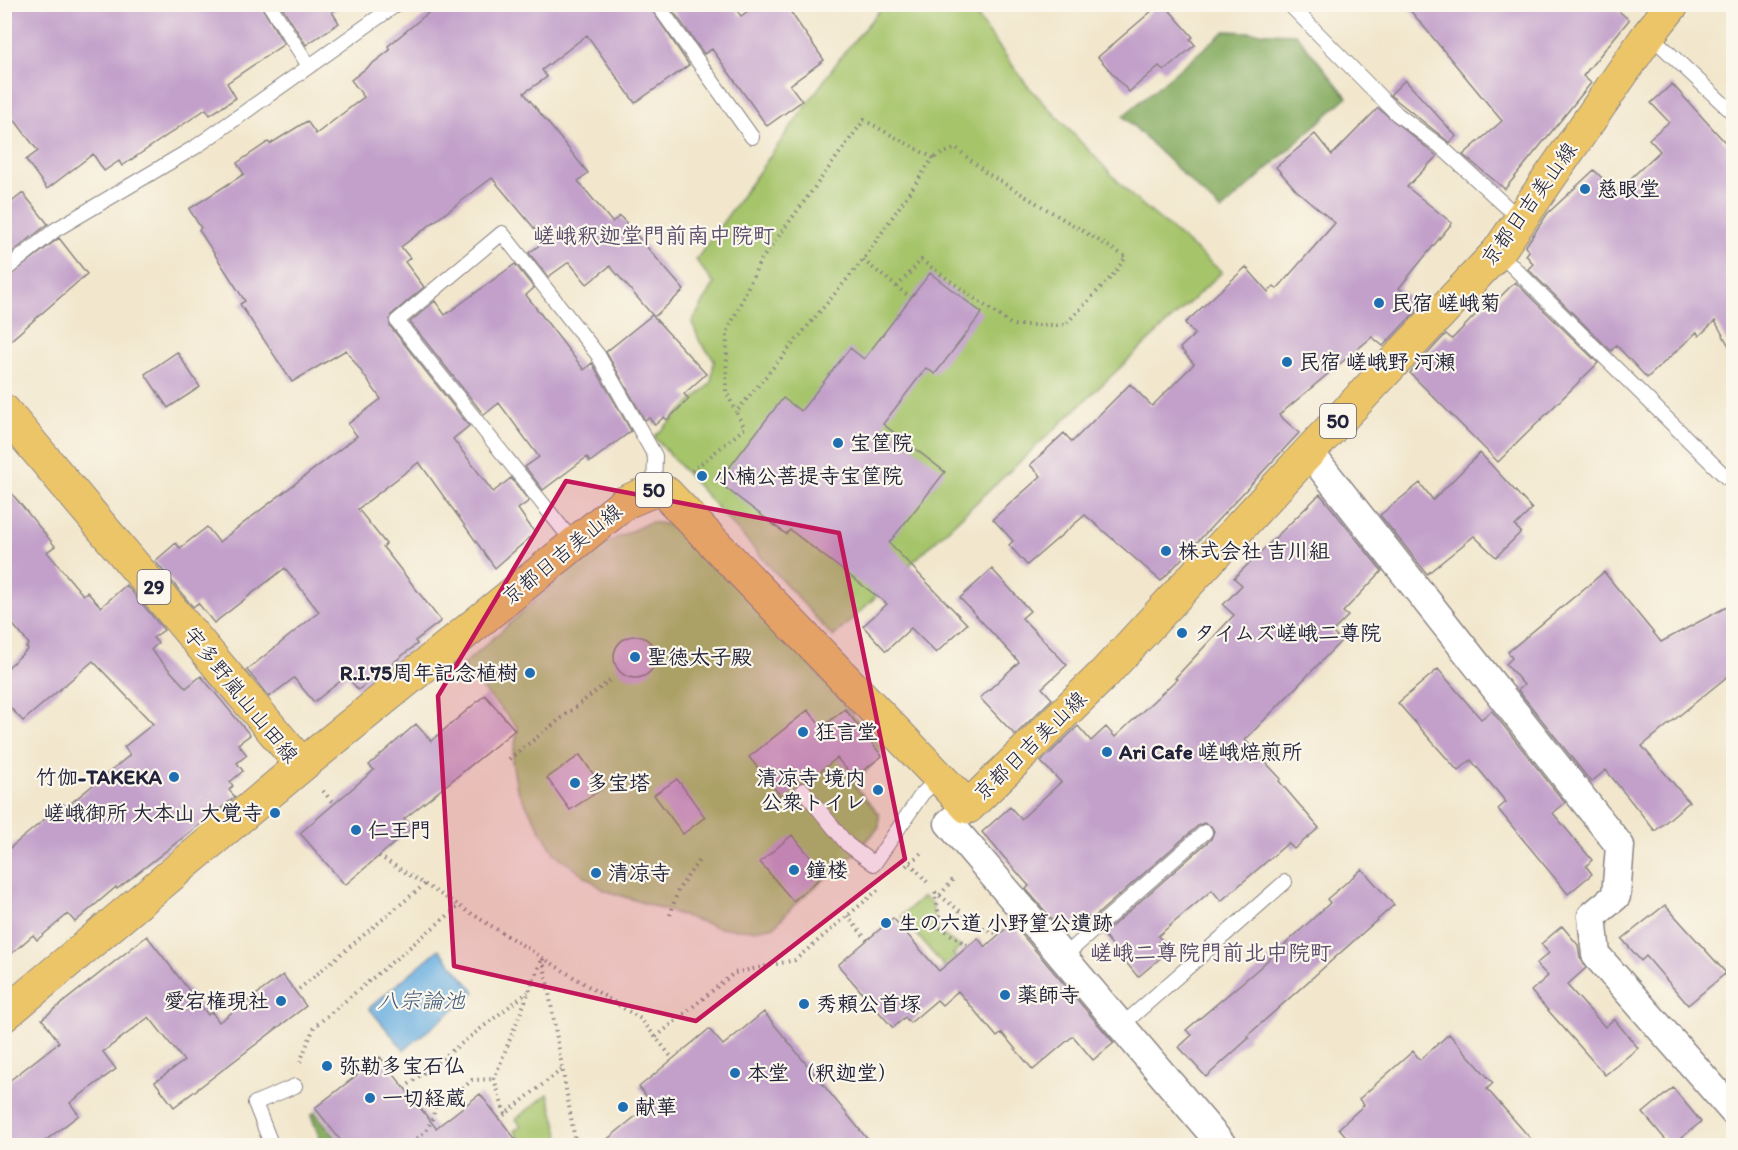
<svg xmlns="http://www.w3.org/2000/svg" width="1738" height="1150" viewBox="0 0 1738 1150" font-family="Itim,'Klee One',sans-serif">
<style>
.green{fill:#a6c46b;stroke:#647353;stroke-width:1.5}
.forest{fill:#84aa5f;stroke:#53664d;stroke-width:1.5}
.water{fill:#6aafe0;stroke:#46688e;stroke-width:1.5}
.building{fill:#c2a0ca}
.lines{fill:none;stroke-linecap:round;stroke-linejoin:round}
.service-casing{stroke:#8a8484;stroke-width:16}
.minor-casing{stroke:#8a8484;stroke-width:31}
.primary-casing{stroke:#8a8484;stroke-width:35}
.path{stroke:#8a8484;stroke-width:4;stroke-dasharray:1.5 4.5;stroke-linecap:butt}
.service{stroke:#fff;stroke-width:14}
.minor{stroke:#fff;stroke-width:28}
.primary{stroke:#edc569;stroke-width:33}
.marked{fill:#c2185b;fill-opacity:0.2;stroke:#c2185b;stroke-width:4.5;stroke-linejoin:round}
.poi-dot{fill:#1f6fb2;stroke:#fbf7ec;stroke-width:2}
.labels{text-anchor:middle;stroke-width:4.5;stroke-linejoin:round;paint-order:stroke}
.shield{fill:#fbf7ec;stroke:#636270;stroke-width:1.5}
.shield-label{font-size:20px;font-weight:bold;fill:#22223b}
.poi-label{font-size:21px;font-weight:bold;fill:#22223b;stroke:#fbf7ec;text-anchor:start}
.street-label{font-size:21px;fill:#22223b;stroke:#fbf7ec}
.neighbourhood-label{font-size:22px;font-weight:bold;fill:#5a4e6d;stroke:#fbf7ec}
.water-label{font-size:22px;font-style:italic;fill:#3f5a7d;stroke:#fbf7ec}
</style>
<rect width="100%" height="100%" fill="#fbf7ec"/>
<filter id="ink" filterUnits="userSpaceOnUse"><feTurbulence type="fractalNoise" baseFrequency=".0167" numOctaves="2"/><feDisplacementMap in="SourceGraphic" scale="12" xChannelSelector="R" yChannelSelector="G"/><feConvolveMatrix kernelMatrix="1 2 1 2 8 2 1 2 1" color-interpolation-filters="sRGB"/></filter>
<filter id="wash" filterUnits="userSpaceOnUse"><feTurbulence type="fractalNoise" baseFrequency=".008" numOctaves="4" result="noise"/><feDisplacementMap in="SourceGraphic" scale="24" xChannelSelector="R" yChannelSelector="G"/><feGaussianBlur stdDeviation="1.35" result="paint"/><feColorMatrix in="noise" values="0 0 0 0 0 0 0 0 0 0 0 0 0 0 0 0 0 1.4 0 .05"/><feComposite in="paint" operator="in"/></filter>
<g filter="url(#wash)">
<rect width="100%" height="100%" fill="#f2e7cd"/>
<path class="green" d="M884,5H969L1026,84L1132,196L1222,272L833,637L654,437L711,383L714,359L700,342L692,322L714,284L696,260L843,54Z
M650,522L679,526L704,540L881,748L878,757L854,785L879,814V827L858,851L794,905L775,926L754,930L720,928L604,890L554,853L517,789L512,761L518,728L462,666L592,550Z
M923,897L932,903L937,931L961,947L953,954L959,961L948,971L901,916Z
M548,1094L562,1145H524L514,1131L521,1126L516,1119Z"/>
<path class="forest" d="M1225,31L1296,34L1347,97L1221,211L1123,116Z
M315,1112L342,1145H322L311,1115Z"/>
<path class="water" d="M439,949L475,992L404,1050L369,1008Z"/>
<g id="blocks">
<path class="building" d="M4,4H260L284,44L227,83L236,98L210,115L206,109L122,166L119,161L104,171L93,154L47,189L26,160L38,151L4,106Z
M280,4H344L332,12L339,23L306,45Z
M439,4H648L689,65L635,103L587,35L542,70L547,77L524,93L588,173L578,181L612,222L620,216L684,290L654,317L610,266L587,284L569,262L548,277L529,253L545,241L492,178L401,247L410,258L405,262L424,287L391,315L390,326L469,426L453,439L493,492L511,478L529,501L518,509L535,533L495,568L419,462L358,509L386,544L383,547L441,621L415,641L417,644L358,690L347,676L314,702L294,678L269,697L247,670L319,612L285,568L214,623L198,603L193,607L155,561L176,543L180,548L207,527L219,542L357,436L348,424L381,399L346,350L292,382L240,304L245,301L199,230L201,228L189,209L244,174L237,163L268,142L270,144L307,121L316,134L364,97L351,80L390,50L388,46Z
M668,4H732L741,16L758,4H785L824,60L790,85L802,101L767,126L712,49L704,54Z
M1160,4H1164L1193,37L1190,39L1195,45L1164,71L1159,66L1129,92L1098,57Z
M1405,4H1611L1629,20L1583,76L1591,83L1505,189L1463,155L1502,121Z
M1405,80L1456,136L1450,143L1390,95Z
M1672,84L1734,152V355L1715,321L1699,336L1697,332L1647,378L1616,345L1611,351L1528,269L1533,264L1526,255L1529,251L1525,247L1548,213L1594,170L1616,192L1660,151L1649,139L1669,122L1651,103Z
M1378,108L1437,156L1407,187L1452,223L1399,288L1419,308L1383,346L1372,337L1279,415L1299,433L1161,581L1085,515L1027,565L1009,545L1013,541L993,519L1041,476L1030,465L1064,433L1072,442L1130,384L1152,406L1194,364L1180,348L1195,334L1185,323L1246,267L1268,292L1274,286L1277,289L1335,223L1296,190L1276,167L1315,134L1332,155Z
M23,193L48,224L4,259V208Z
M59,238L87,274L4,346V280Z
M515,264L534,288L526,295L584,370L592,363L631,431L590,462L587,457L543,490L525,467L539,457L499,403L484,415L410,322L435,301L445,315Z
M930,273L982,313L935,374L926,368L883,424L945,472L889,543L967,624L936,653L911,628L886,651L863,626L887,604L790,530L786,534L718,482L783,398L801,411L850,348L864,359Z
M1515,282L1598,363L1498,462L1410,373L1446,334L1452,339L1487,303L1491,306Z
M652,315L706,374L684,394L689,399L667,420L664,417L655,425L649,418L645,420L606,352Z
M177,352L200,387L168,408L145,374Z
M1480,453L1532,509L1515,526L1521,532L1496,557L1474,536L1427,574L1380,515L1420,483L1433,500Z
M4,484L55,546L47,552L83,595L87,592L101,607L126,585L164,630L153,638L158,643L151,650L186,688L201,676L250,735L238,744L247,755L237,763L243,771L230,782L233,786L229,790L235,797L117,889L116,887L75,922L68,914L37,940L33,935L4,960V853L63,804L66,807L130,755L124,747L153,724L93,661L23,721L4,701V671L28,649L26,647L29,644L4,614Z
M1320,494L1382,571L1343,612L1348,616L1332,632L1341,641L1245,740L1281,779L1279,781L1319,828L1294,849L1288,843L1221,901L1212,890L1158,936L1170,950L1138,977L1103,934L1211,839L1214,831L1211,826L1204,823L1199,825L1091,920L1087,916L1065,934L1026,889L1029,886L982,832L1010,807L1021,819L1061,782L1041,762L1078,726L1091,741L1106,727L1115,737L1177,679L1175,678L1234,615L1223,605L1242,585L1234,578Z
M992,569L1030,611L1022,618L1067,665L1042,688L1052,699L1015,735L980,698L1019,662L960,598Z
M1604,572L1661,642L1734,603V671L1642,746L1689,802L1655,831L1606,770L1591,782L1518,690L1524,685L1506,664L1512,658L1508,652Z
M614 657a21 21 0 1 1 42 0a21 21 0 1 1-42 0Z
M1438,669L1481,719L1492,711L1565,803L1553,813L1592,860L1586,866L1592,874L1568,894L1498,809L1506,802L1471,760L1458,771L1398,703Z
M485,695L515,730L404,819L412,828L345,885L300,833L374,770L369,765L416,724L431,741Z
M845,709L882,756L854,778L837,758L807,782L798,783L794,792L784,800L749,757L808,710L822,727Z
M580,755L603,788L570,810L547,778Z
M677,779L705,817L683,834L654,795Z
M792,835L825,874L793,901L760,862Z
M1362,869L1394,905L1247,1036L1249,1038L1206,1077L1179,1047L1192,1035L1186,1030L1257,970L1330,903L1327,899Z
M1665,905L1726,973L1688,1005L1646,956L1641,961L1622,939Z
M893,918L939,971L978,938L985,947L1012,923L1114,1043L1093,1060L1073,1036L1033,1070L1002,1033L997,1037L958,991L942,1005L937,1000L910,1023L905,1017L893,1028L838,965Z
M1562,926L1578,945L1580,957L1586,968L1567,985L1605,1027L1614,1019L1638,1048L1605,1075L1531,991L1548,976L1536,964L1549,953L1541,944Z
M147,936L208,1015L212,1012L219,1022L283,975L306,1006L174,1107L155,1082L184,1061L149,1017L103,1052L116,1069L70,1103L79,1115L38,1146H4V1085L59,1042L42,1019Z
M764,1012L873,1146H599L652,1103L639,1087L709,1029L723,1045Z
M1449,1034L1493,1083L1487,1089L1537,1146H1354L1339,1128L1364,1105L1359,1099L1413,1051L1420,1060Z
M380,1057L436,1128L480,1094L521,1146H345L315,1108Z
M1673,1088L1701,1122L1671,1146L1643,1113Z"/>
</g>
</g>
<g filter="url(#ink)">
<use href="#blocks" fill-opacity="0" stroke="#8a8484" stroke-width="1.5"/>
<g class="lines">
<g class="service-casing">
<path id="service" d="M269,4L309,66
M657,4L752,137
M1289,4L1397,114L1440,146L1521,220
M1649,34L1734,114
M1498,252L1726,477L1734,481
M4,271L55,230L197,146L397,4
M574,543L397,321L502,233L598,355L655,456L654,490
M803,790L847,844L874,864L922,794L940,777
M1063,957L1205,832
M1121,1026L1285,882
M272,1146L255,1103L295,1086"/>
</g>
<g class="minor-casing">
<path id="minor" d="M1309,452L1620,846L1616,896L1592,916L1596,955L1734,1112
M968,807L949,823L1223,1146"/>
</g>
<g class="primary-casing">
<path id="primary" d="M4,411L302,765
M4,1015L302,765L626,502L654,490L666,493L968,807L1104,674L1309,452L1498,252L1649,34L1673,4"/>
</g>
<path class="path" d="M863,260L911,298
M897,287L921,260L1012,325H1065L1112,276L1126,257L985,172L956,148L933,158
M692,471L745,428L736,412L863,260L933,158L864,120L759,263L727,333L726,391L736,412
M509,759L613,678
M323,791L334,804
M379,856L641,1019L673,1059
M910,863L928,883
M906,866L921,853
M935,892L985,930L999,934
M935,892L941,928L968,946
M940,895L955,877
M670,915L678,890L699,860
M847,916L867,940
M543,959L576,1146
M299,989L425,884
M656,1037L734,973L795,960L878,890
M300,1062L314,1027L459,906
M404,1088L528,992
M505,1114L494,1079L542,959
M499,1119L561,1070
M408,1146L426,1131L433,1118L435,1106L441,1099L456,1094L472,1080L494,1079"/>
<use href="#service" class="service"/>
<use href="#minor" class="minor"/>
<use href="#primary" class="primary"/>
</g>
</g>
<path class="marked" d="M566,481L839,533L905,859L696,1021L454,966L438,696Z"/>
<g class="poi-dot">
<circle cx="1585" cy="189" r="6"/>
<circle cx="1379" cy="303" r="6"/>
<circle cx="1287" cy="362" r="6"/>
<circle cx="838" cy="443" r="6"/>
<circle cx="702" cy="476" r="6"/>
<circle cx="1166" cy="551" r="6"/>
<circle cx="1182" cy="633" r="6"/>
<circle cx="635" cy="657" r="6"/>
<circle cx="530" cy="673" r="6"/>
<circle cx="803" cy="732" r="6"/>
<circle cx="1107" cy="752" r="6"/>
<circle cx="174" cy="777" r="6"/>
<circle cx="575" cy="783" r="6"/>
<circle cx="878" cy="790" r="6"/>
<circle cx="275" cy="813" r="6"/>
<circle cx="356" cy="830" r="6"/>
<circle cx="794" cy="870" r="6"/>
<circle cx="596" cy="873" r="6"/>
<circle cx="886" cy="923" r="6"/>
<circle cx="1005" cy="995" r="6"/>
<circle cx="281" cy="1001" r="6"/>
<circle cx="804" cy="1004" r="6"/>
<circle cx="327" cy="1066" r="6"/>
<circle cx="735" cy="1073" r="6"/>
<circle cx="370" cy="1098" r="6"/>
<circle cx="623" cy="1107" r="6"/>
</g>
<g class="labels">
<g class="shield">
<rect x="1320" y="404" width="36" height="34" rx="4.5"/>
<rect x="636" y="473" width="36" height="34" rx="4.5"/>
<rect x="137.5" y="570" width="33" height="34" rx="4.5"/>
</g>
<g class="shield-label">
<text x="1338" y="428">50</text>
<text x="654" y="497">50</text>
<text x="154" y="594">29</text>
</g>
<g class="poi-label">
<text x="1597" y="196">慈眼堂</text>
<text x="1391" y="310">民宿 嵯峨菊</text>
<text x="1299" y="369">民宿 嵯峨野 河瀬</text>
<text x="850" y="450">宝筐院</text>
<text x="714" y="483">小楠公菩提寺宝筐院</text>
<text x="1178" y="558">株式会社 吉川組</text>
<text x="1194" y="640">タイムズ嵯峨二尊院</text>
<text x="647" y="664">聖徳太子殿</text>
<text x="518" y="680" text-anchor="end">R.I.75周年記念植樹</text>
<text x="815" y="739">狂言堂</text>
<text x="1119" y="759">Ari Cafe 嵯峨焙煎所</text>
<text x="162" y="784" text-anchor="end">竹伽-TAKEKA</text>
<text x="866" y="785" text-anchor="end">清凉寺 境内<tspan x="866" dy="24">公衆トイレ</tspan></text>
<text x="587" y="790">多宝塔</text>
<text x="263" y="820" text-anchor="end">嵯峨御所 大本山 大覚寺</text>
<text x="368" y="837">仁王門</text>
<text x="806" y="877">鐘楼</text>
<text x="608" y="880">清凉寺</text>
<text x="898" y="930">生の六道 小野篁公遺跡</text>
<text x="1017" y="1002">薬師寺</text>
<text x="269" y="1008" text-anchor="end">愛宕権現社</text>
<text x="816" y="1011">秀頼公首塚</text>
<text x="339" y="1073">弥勒多宝石仏</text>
<text x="747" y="1080">本堂 （釈迦堂）</text>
<text x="382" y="1105">一切経蔵</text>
<text x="635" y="1114">献華</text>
</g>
<g class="street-label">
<text transform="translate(1529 204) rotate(-54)" y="7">京都日吉美山線</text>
<text transform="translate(562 554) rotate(-39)" y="7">京都日吉美山線</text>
<text transform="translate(241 695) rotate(51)" y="7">宇多野嵐山山田線</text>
<text transform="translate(1030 746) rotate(-44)" y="7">京都日吉美山線</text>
</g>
<g class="neighbourhood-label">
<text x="654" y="243">嵯峨釈迦堂門前南中院町</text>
<text x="1211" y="960">嵯峨二尊院門前北中院町</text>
</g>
<g class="water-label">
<text x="421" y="1008">八宗論池</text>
</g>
</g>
<rect width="1738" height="1150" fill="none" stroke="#fbf7ec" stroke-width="24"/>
</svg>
